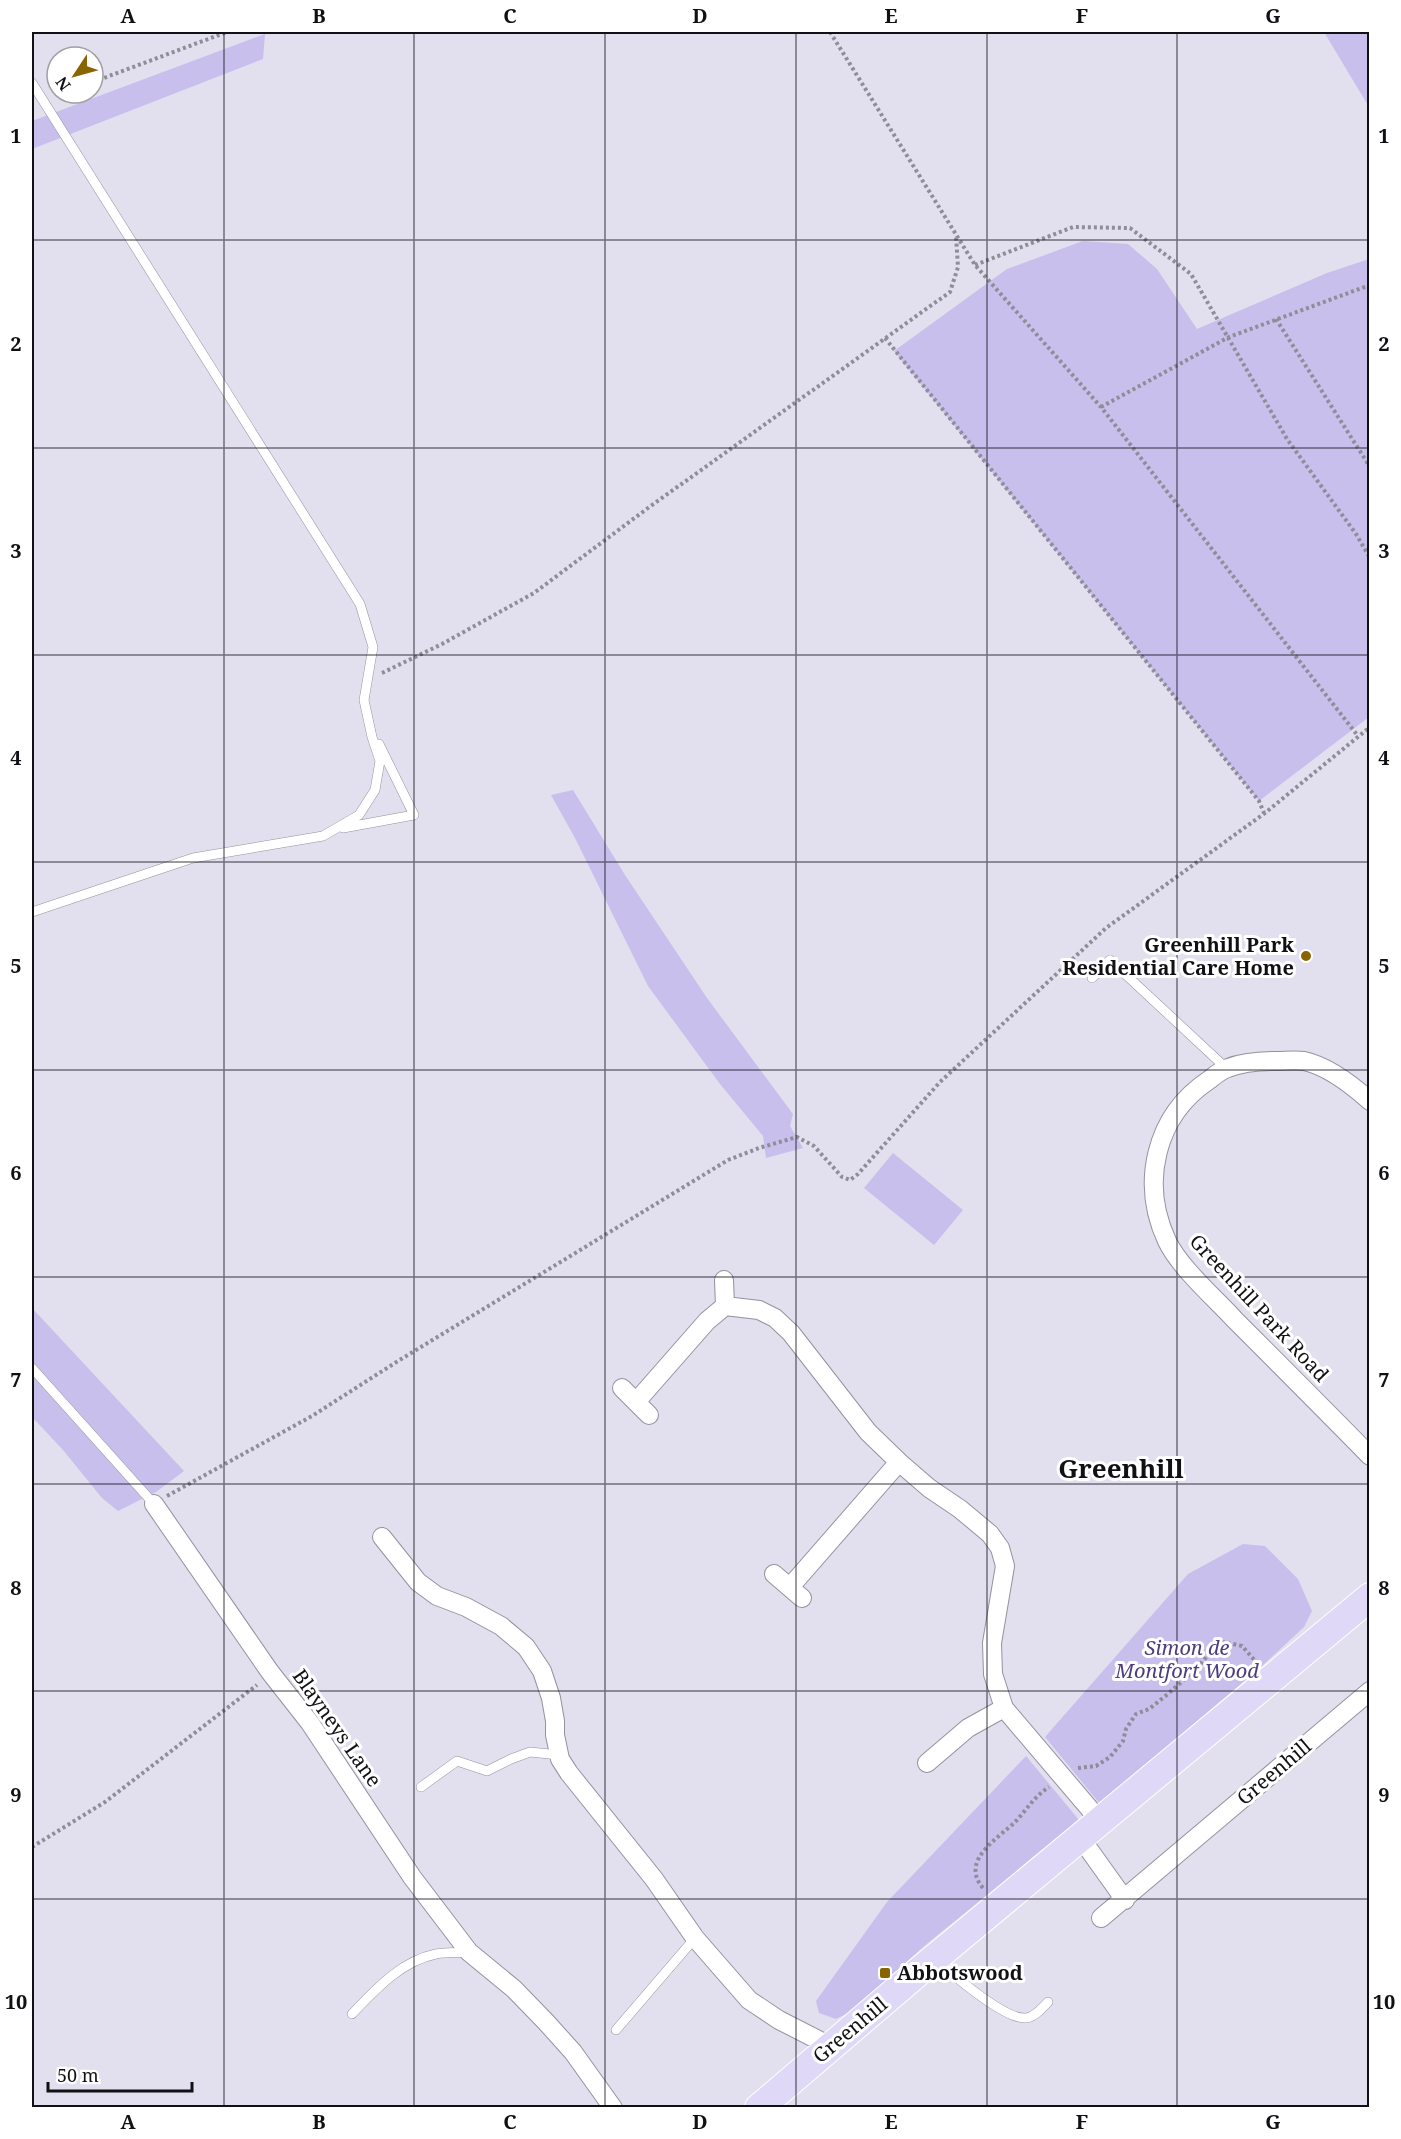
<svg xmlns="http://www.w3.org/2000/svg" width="1401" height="2139" viewBox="0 0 1401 2139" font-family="'Noto Serif',serif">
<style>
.green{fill:#c8bfed}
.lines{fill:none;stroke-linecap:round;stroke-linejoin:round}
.service-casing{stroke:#9492a0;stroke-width:10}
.minor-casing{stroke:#9492a0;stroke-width:20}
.primary-casing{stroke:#fff;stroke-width:30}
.path{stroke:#8f8d98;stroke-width:4;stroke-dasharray:3 3;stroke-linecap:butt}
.service{stroke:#fff;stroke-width:9}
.minor{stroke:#fff;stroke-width:18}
.primary{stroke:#dfd9f7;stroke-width:28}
.grid{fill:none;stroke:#111015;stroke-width:1.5;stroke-opacity:0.55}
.poi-dot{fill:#896502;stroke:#fff;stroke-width:2}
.labels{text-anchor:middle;stroke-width:6;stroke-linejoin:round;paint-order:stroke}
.poi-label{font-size:20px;font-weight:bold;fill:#111015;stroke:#fff;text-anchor:end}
.street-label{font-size:20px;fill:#111015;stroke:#fff}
.park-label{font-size:20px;font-style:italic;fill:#4e3c7d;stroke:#fff}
.district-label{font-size:26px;font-weight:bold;fill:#111015;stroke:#fff}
.neatline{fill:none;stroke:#111015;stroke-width:2}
.grid-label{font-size:20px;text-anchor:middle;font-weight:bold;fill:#111015}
</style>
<rect width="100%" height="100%" fill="#e2dfee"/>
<path class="green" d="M1324,32H1369V107Z
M265,34L263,59L32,149V121Z
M1083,241L1128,244L1157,269L1197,329L1327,273L1369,259V717L1259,801L894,351L1007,269Z
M573,790L625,875L707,998L793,1114L790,1126L803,1148L766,1158L763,1136L720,1084L648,986L575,838L551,795Z
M893,1153L963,1210L934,1245L864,1188Z
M32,1308L184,1471L156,1492L118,1511L102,1498L63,1450L32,1417Z
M1243,1544L1265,1546L1298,1579L1312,1611L1304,1627L1262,1666L1100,1804L1045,1737L1188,1574Z
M1026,1756L1079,1820L923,1947L852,2011L836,2019L819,2013L816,2001L887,1902Z"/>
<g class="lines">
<g class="service-casing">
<path id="service" d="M32,83L360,604L373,647L364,700L372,737L380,761L375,790L359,815L323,836L193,858L32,912
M343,828L414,815L379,744
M1092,978L1110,960L1226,1068
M32,1368L154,1504
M421,1787L457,1761L487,1771L511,1759L530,1752L559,1755
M936,1960C952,1974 1005,2020 1026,2018C1035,2017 1042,2008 1048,2002
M352,2014C376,1989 401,1961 436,1954C447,1952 458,1953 469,1952
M616,2030L695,1938"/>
</g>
<g class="minor-casing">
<path id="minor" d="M1370,1101C1352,1085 1328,1066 1304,1061C1296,1060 1285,1061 1277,1061C1260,1061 1243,1062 1228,1068C1221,1070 1214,1076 1209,1080C1155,1116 1140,1183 1167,1241C1180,1268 1215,1298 1235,1320C1280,1365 1325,1410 1370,1456
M724,1280L725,1306
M622,1388L649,1415
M636,1402L707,1321L725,1306L759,1310L775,1318L791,1333L868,1432L899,1462L929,1488L960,1509L990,1534L1000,1548L1005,1566L992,1643L993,1674L1004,1708L1100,1821
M154,1504L270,1672L310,1723L412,1877L469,1952L514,1989L546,2022L573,2052L613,2108
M382,1537L418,1582L437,1596L466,1607L501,1626L526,1647L542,1671L551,1698L555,1721V1735L560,1759L569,1773L654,1879L695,1938L749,2000L779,2020L830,2046
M774,1574L802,1598
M790,1587L899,1462
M927,1763L968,1728L1004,1708
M1080,1837L1125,1900
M1101,1918L1370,1691"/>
</g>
<g class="primary-casing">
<path id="primary" d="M759,2108L917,1973L1370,1597"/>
</g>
<path class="path" d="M830,32L975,265L1101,407L1358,736
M93,82L227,32
M975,265L1073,227L1130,228L1191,274L1287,439L1356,534L1370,558
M1276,319L1370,467
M885,338L1259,801L1264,813
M1101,407L1229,337L1370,285
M382,673L442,644L534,593L648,508L950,292L958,267L956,236
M167,1496L312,1416L398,1361L728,1160L759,1148L797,1137L814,1146L842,1177L850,1180L858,1174L940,1082L1106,928L1265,813L1370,727
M1078,1768L1096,1766L1110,1757L1123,1741L1126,1729L1136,1714L1149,1709L1168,1694L1197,1668L1209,1654L1224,1642L1242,1646L1257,1663
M32,1847L105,1802L257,1685
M983,1888C959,1860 999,1838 1016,1821C1027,1809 1035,1796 1049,1787"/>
<use href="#service" class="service"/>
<use href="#minor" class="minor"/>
<use href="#primary" class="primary"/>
</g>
<path class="grid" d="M224,32V2108M414,32V2108M605,32V2108M796,32V2108M987,32V2108M1177,32V2108M32,240H1370M32,448H1370M32,655H1370M32,862H1370M32,1070H1370M32,1277H1370M32,1484H1370M32,1691H1370M32,1899H1370"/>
<g class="poi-dot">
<circle cx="1306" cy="956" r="6"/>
<rect x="879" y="1967" width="12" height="12" rx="3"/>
</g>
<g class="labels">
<g class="poi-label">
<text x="1294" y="952">Greenhill Park<tspan x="1294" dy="23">Residential Care Home</tspan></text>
<text x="897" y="1980" text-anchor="start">Abbotswood</text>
</g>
<g class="street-label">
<text transform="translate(1259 1308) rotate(47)" y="7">Greenhill Park Road</text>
<text transform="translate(337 1728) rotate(55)" y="7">Blayneys Lane</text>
<text transform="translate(1274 1772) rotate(-40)" y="7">Greenhill</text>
<text transform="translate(850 2030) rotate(-40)" y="7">Greenhill</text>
</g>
<g class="park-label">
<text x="1187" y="1655">Simon de<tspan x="1187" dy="23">Montfort Wood</tspan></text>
</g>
<g class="district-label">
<text x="1121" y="1478">Greenhill</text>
</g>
</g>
<rect width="1401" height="2139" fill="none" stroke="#ffffff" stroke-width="66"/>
<g transform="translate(75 75) rotate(234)"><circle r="28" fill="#ffffff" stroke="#a09fa1" stroke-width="1.5"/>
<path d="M0-4.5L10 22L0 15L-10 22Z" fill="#896502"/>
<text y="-9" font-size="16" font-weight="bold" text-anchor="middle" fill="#111015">N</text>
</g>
<path d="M48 2082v9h144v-9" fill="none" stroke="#111015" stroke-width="3"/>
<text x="57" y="2082" font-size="18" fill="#111015" stroke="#ffffff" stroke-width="4.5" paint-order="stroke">50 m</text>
<rect x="33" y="33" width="1335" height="2073" class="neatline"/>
<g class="grid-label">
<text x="128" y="23">A</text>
<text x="319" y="23">B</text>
<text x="510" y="23">C</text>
<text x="700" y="23">D</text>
<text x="891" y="23">E</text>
<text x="1082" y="23">F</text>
<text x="1273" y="23">G</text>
<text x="16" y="143">1</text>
<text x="1384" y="143">1</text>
<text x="16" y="351">2</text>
<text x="1384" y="351">2</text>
<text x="16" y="558">3</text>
<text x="1384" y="558">3</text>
<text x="16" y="765">4</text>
<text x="1384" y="765">4</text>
<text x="16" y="973">5</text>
<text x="1384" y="973">5</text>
<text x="16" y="1180">6</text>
<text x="1384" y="1180">6</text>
<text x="16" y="1387">7</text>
<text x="1384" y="1387">7</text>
<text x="16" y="1595">8</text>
<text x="1384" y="1595">8</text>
<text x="16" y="1802">9</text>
<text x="1384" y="1802">9</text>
<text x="16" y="2009">10</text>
<text x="1384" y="2009">10</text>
<text x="128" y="2129">A</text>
<text x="319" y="2129">B</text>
<text x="510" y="2129">C</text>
<text x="700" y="2129">D</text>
<text x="891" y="2129">E</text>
<text x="1082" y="2129">F</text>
<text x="1273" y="2129">G</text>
</g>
</svg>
